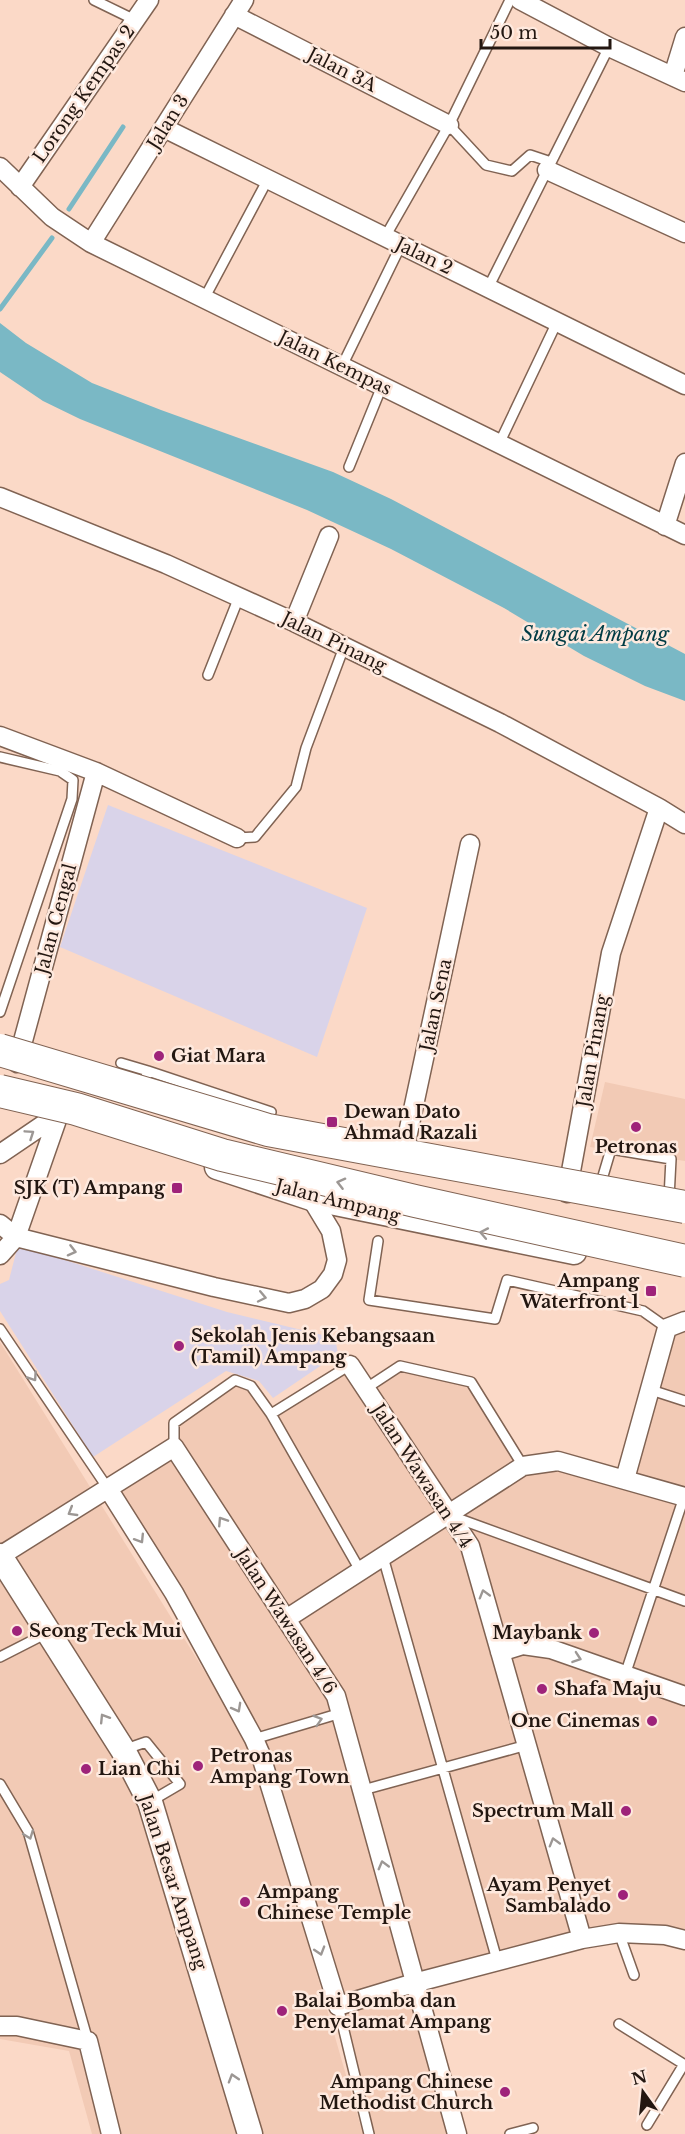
<svg xmlns="http://www.w3.org/2000/svg" width="685" height="2134" viewBox="0 0 685 2134" font-family="'Libre Baskerville',serif">
<style>
.built{fill:#f2cab5}
.education{fill:#d9d3e9}
.water{fill:#7ab8c5}
.lines{fill:none;stroke-linecap:round;stroke-linejoin:round}
.stream{stroke:#7ab8c5;stroke-width:5}
.lane-casing{stroke:#806353;stroke-width:12}
.street-casing{stroke:#806353;stroke-width:21}
.secondary-casing{stroke:#806353;stroke-width:27}
.lane{stroke:#fff;stroke-width:9}
.street{stroke:#fff;stroke-width:18}
.secondary{stroke:#fff;stroke-width:24}
.highway-bridge-casing{stroke:#806353;stroke-width:34;stroke-linecap:butt}
.highway-bridge{stroke:#fff;stroke-width:32}
.oneway{stroke:#9c9794}
.poi-dot{fill:#9e237a;stroke:#fee9de;stroke-width:2}
.labels{text-anchor:middle;stroke-width:5;stroke-linejoin:round;paint-order:stroke}
.street-label{font-size:18px;fill:#231711;stroke:#fee9de}
.poi-label{font-size:18px;font-weight:bold;fill:#231711;stroke:#fee9de;text-anchor:start}
.water-label{font-size:20px;font-style:italic;fill:#003b44;stroke:#fee9de}
</style>
<rect width="100%" height="100%" fill="#fbd9c7"/>
<path class="built" d="M605,1082L685,1099V1161L590,1147Z
M685,1329V1933L668,1929L404,1978L451,2134H373L258,1734L115,1490L178,1441V1425L237,1384L249,1389L269,1419L346,1372L362,1396L400,1370L467,1385L522,1473L560,1467L630,1487L674,1333Z
M0,1342L251,1746L363,2134H92L69,2051L0,2039Z"/>
<path class="education" d="M108,805L367,908L317,1057L60,947Z
M18,1245L227,1312L335,1338L338,1354L273,1398L259,1381L226,1371L93,1457L0,1311V1284L9,1280Z"/>
<path class="water" d="M0,323L26,343L92,383L161,410L333,472L391,499L685,654V701L645,686L584,656L504,608L391,549L307,510L80,419L43,401L0,372Z"/>
<g class="lines">
<path class="stream" d="M69,209L123,127
M0,309L52,238"/>
<g class="lane-casing">
<path id="lane" d="M94,0L135,20
M449,125L486,165L512,171L530,155L551,162
M385,237L449,125L510,0
M488,288L609,47
M204,299L268,179
M342,366L401,245
M499,444L557,322
M349,467L382,386
M208,675L239,597
M0,757L60,771L73,780L72,799L0,1012
M237,838L255,837L296,787L306,748L344,647
M121,1063L148,1071
M142,1088L148,1071L271,1112
M600,1186L611,1149L671,1159L669,1198
M378,1241L369,1300L495,1319L507,1280L643,1311L667,1328
M0,1329L109,1490
M365,1389L400,1366L471,1382L523,1466
M651,1390L685,1401
M271,1414L361,1572
M174,1447V1423L235,1380L251,1386L271,1414L350,1365
M454,1517L685,1601
M383,1557L497,1960
M0,1657L47,1633
M625,1675L684,1497
M254,1739L341,1713
M123,1750L146,1742L180,1784L151,1801
M0,1784L28,1831L88,2041
M363,1790L527,1745
M619,1933L634,1975
M338,2006L369,2134
M619,2024L685,2065
M647,2125L684,2064
M510,2134L533,2128"/>
</g>
<g class="street-casing">
<path id="street" d="M520,0L609,47L685,82
M234,15L449,125
M673,76L685,37
M164,128L685,385
M0,167L52,217L91,243L685,535
M547,170L685,233
M20,187L149,0
M91,243L244,0
M0,497L166,564L294,622L500,723L659,808L685,824
M665,526L685,463
M294,622L329,536
M0,736L96,772L237,838
M17,1063L96,772
M0,1154L59,1114
M402,1161L470,844
M567,1193L611,953L659,808
M0,1224L16,1237L214,1287L289,1303L305,1299L322,1289L333,1274L337,1260L331,1231L311,1198
M0,1255L16,1237L59,1114
M350,1365L470,1546L582,1939
M625,1479L667,1328L685,1321
M109,1490L174,1593L254,1739L260,1753L338,2006L414,1983L582,1939L619,1933L665,1935L685,1940
M0,1556L174,1447L336,1696L457,2134
M286,1619L523,1466L558,1461L685,1497
M500,1652L523,1645L551,1649L685,1696
M0,2026H17L88,2041L111,2134"/>
</g>
<g class="secondary-casing">
<path id="secondary" d="M217,1167L311,1198L574,1252
M0,1556L123,1750L150,1802L250,2134"/>
</g>
<use href="#lane" class="lane"/>
<use href="#street" class="street"/>
<use href="#secondary" class="secondary"/>
<g class="highway-bridge-casing">
<path id="highway-bridge" d="M0,1050L268,1130L685,1207
M0,1091L76,1109L222,1155L415,1201L685,1261"/>
</g>
<use href="#highway-bridge" class="highway-bridge"/>
</g>
<defs><path id="oneway-chevron" d="M-2-3.5L2.5 0L-2 3.5" fill="none" stroke-width="1.6" stroke-linecap="round" stroke-linejoin="round" transform="scale(1.5)"/></defs>
<g class="oneway">
<use href="#oneway-chevron" transform="translate(30 1134) rotate(-34)"/>
<use href="#oneway-chevron" transform="translate(341 1183) rotate(-166)"/>
<use href="#oneway-chevron" transform="translate(484 1233) rotate(-169)"/>
<use href="#oneway-chevron" transform="translate(72 1251) rotate(14)"/>
<use href="#oneway-chevron" transform="translate(262 1297) rotate(12)"/>
<use href="#oneway-chevron" transform="translate(33 1377) rotate(56)"/>
<use href="#oneway-chevron" transform="translate(72 1512) rotate(149)"/>
<use href="#oneway-chevron" transform="translate(222 1521) rotate(-123)"/>
<use href="#oneway-chevron" transform="translate(140 1539) rotate(58)"/>
<use href="#oneway-chevron" transform="translate(484 1594) rotate(-106)"/>
<use href="#oneway-chevron" transform="translate(577 1658) rotate(19)"/>
<use href="#oneway-chevron" transform="translate(237 1708) rotate(61)"/>
<use href="#oneway-chevron" transform="translate(104 1718) rotate(-122)"/>
<use href="#oneway-chevron" transform="translate(318 1720) rotate(-17)"/>
<use href="#oneway-chevron" transform="translate(29 1835) rotate(69)"/>
<use href="#oneway-chevron" transform="translate(554 1842) rotate(-106)"/>
<use href="#oneway-chevron" transform="translate(383 1865) rotate(-105)"/>
<use href="#oneway-chevron" transform="translate(320 1951) rotate(73)"/>
<use href="#oneway-chevron" transform="translate(233 2078) rotate(-107)"/>
</g>
<g class="poi-dot">
<circle cx="159" cy="1056" r="6"/>
<rect x="326" y="1116" width="12" height="12" rx="3"/>
<circle cx="636" cy="1127" r="6"/>
<rect x="171" y="1182" width="12" height="12" rx="3"/>
<rect x="645" y="1285" width="12" height="12" rx="3"/>
<circle cx="179" cy="1346" r="6"/>
<circle cx="17" cy="1631" r="6"/>
<circle cx="594" cy="1633" r="6"/>
<circle cx="542" cy="1689" r="6"/>
<circle cx="652" cy="1721" r="6"/>
<circle cx="198" cy="1766" r="6"/>
<circle cx="86" cy="1769" r="6"/>
<circle cx="626" cy="1811" r="6"/>
<circle cx="623" cy="1895" r="6"/>
<circle cx="245" cy="1902" r="6"/>
<circle cx="282" cy="2011" r="6"/>
<circle cx="505" cy="2092" r="6"/>
</g>
<g class="labels">
<g class="street-label">
<text transform="translate(342 70) rotate(27)" y="6">Jalan 3A</text>
<text transform="translate(84 94) rotate(-55)" y="6">Lorong Kempas 2</text>
<text transform="translate(168 122) rotate(-58)" y="6">Jalan 3</text>
<text transform="translate(424 256) rotate(26)" y="6">Jalan 2</text>
<text transform="translate(335 363) rotate(26)" y="6">Jalan Kempas</text>
<text transform="translate(334 642) rotate(26)" y="6">Jalan Pinang</text>
<text transform="translate(56 919) rotate(-75)" y="6">Jalan Cengal</text>
<text transform="translate(436 1005) rotate(-78)" y="6">Jalan Sena</text>
<text transform="translate(593 1051) rotate(-80)" y="6">Jalan Pinang</text>
<text transform="translate(338 1201) rotate(14)" y="6">Jalan Ampang</text>
<text transform="translate(422 1476) rotate(57)" y="6">Jalan Wawasan 4/4</text>
<text transform="translate(286 1621) rotate(57)" y="6">Jalan Wawasan 4/6</text>
<text transform="translate(173 1882) rotate(72)" y="6">Jalan Besar Ampang</text>
</g>
<g class="poi-label">
<text x="171" y="1062">Giat Mara</text>
<text x="344" y="1118">Dewan Dato<tspan x="344" dy="21">Ahmad Razali</tspan></text>
<text x="636" y="1153" text-anchor="middle">Petronas</text>
<text x="165" y="1194" text-anchor="end">SJK (T) Ampang</text>
<text x="639" y="1287" text-anchor="end">Ampang<tspan x="639" dy="21">Waterfront 1</tspan></text>
<text x="191" y="1342">Sekolah Jenis Kebangsaan<tspan x="191" dy="21">(Tamil) Ampang</tspan></text>
<text x="29" y="1637">Seong Teck Mui</text>
<text x="582" y="1639" text-anchor="end">Maybank</text>
<text x="554" y="1695">Shafa Maju</text>
<text x="640" y="1727" text-anchor="end">One Cinemas</text>
<text x="210" y="1762">Petronas<tspan x="210" dy="21">Ampang Town</tspan></text>
<text x="98" y="1775">Lian Chi</text>
<text x="614" y="1817" text-anchor="end">Spectrum Mall</text>
<text x="611" y="1891" text-anchor="end">Ayam Penyet<tspan x="611" dy="21">Sambalado</tspan></text>
<text x="257" y="1898">Ampang<tspan x="257" dy="21">Chinese Temple</tspan></text>
<text x="294" y="2007">Balai Bomba dan<tspan x="294" dy="21">Penyelamat Ampang</tspan></text>
<text x="493" y="2088" text-anchor="end">Ampang Chinese<tspan x="493" dy="21">Methodist Church</tspan></text>
</g>
<g class="water-label">
<text x="595" y="641">Sungai Ampang</text>
</g>
</g>
<g transform="translate(643 2092) rotate(345)" stroke="#fee9de" stroke-width="4.5" paint-order="stroke">
<path d="M0-4.5L10 22L0 15L-10 22Z" fill="#231711"/>
<text y="-9" font-size="16" font-weight="bold" text-anchor="middle" fill="#231711">N</text>
</g>
<path d="M481 39v9h129v-9" fill="none" stroke="#231711" stroke-width="3"/>
<text x="490" y="39" font-size="18" fill="#231711" stroke="#fee9de" stroke-width="4.5" paint-order="stroke">50 m</text>
</svg>
